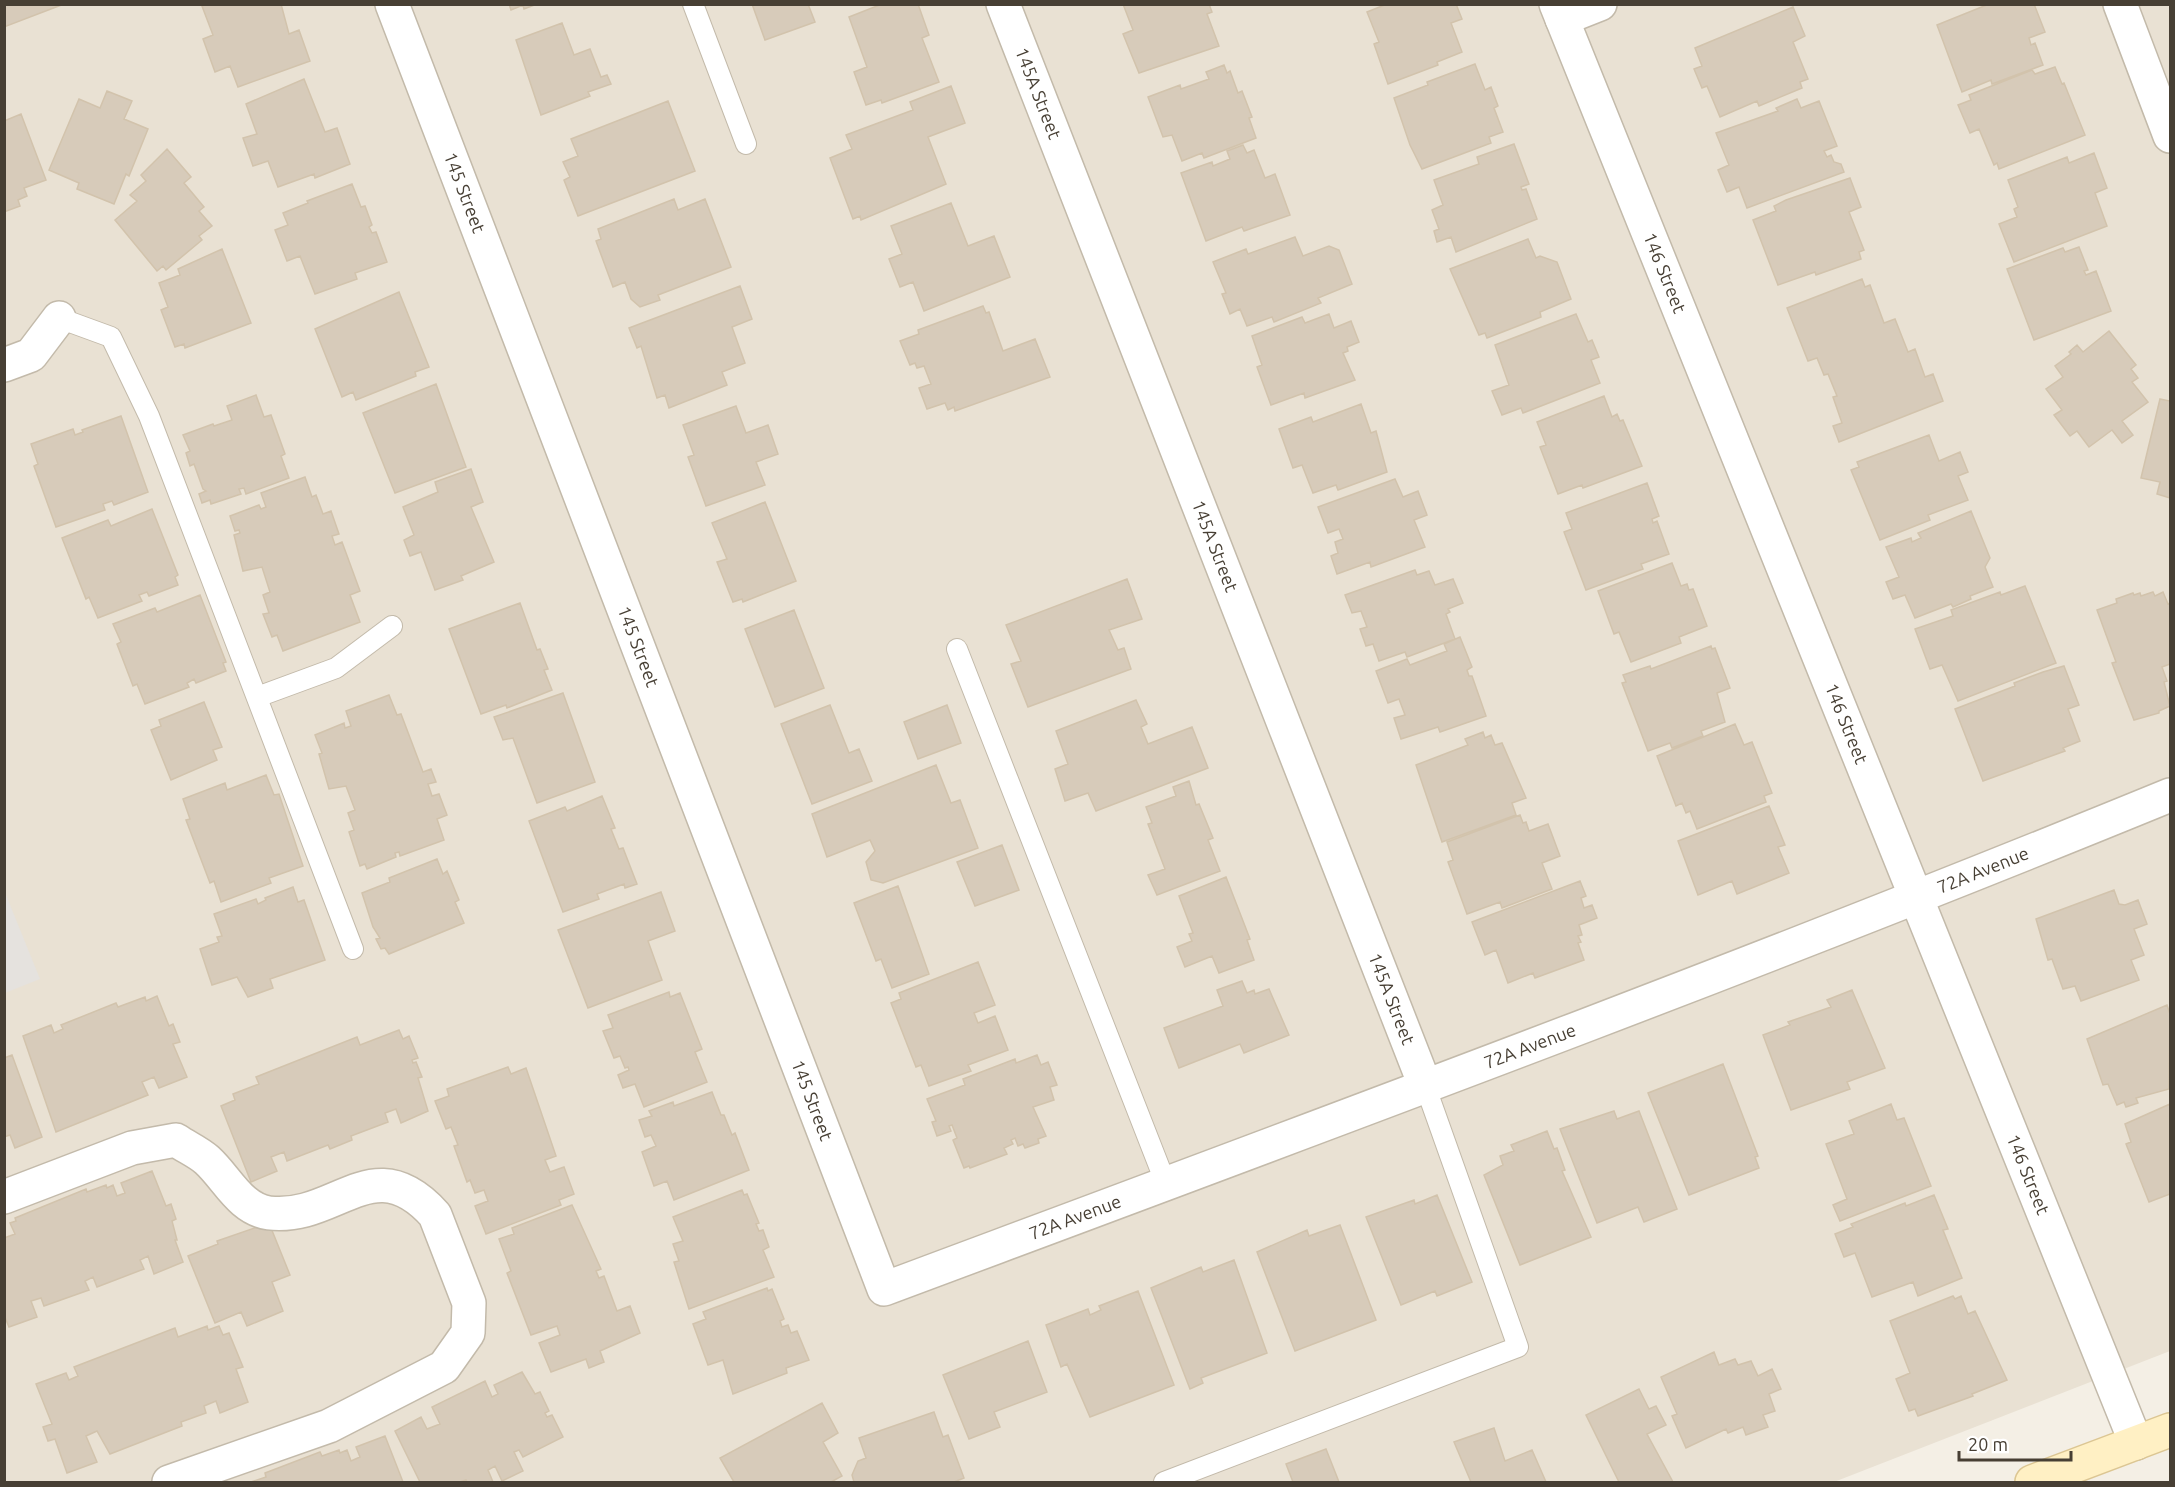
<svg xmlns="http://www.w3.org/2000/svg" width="2175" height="1487" viewBox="0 0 2175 1487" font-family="Ubuntu,sans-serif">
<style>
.residential{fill:#e9e1d3}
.parking{fill:#e5e2de}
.building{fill:#d7cbba;stroke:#d2c3ac;stroke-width:1.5}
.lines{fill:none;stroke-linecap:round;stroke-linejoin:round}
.lane-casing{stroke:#c3baaa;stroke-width:22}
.street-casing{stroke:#c3baaa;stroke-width:36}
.secondary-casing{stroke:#dcc693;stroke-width:36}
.lane{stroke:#fff;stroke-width:20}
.street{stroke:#fff;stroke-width:33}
.secondary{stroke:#fff0c4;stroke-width:33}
.labels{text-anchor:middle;stroke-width:6;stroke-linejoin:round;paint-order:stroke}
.street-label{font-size:18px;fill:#473f34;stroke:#fff}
</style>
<rect width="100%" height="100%" fill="#f4efe5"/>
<path class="residential" d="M5,5H2170V1351L1834,1482H5Z"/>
<path class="parking" d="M4,890L40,979L5,993H4Z"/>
<path class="building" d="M4,4H64L4,27Z
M206,4H281L289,34L299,30L310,61L238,87L230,66L215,72L203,39L213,35L202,6Z
M509,4H537L524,9L523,5L511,10Z
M752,4H808L815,22L765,40Z
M882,4H918L929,35L922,38L939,82L882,103L881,100L866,105L854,72L867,67L849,17Z
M1123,4H1209L1212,12L1207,14L1219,46L1139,73L1123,34L1133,30Z
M1387,4H1456L1462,19L1451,23L1462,52L1437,62L1438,65L1388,84L1374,44L1379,42L1367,12Z
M1989,4H2034L2045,32L2029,38L2031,45L2035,43L2043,65L1992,84L1991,80L1962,92L1937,25Z
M1793,7L1805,36L1793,42L1808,79L1800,82L1802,88L1759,106L1757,101L1720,117L1707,86L1702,88L1694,69L1702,66L1695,48Z
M562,23L574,55L590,49L601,77L607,75L611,84L588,92L590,96L541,115L516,40Z
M1475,64L1485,90L1491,87L1498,106L1494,108L1503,132L1489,137L1491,143L1422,169L1410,145L1394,98L1428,85L1427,82Z
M1224,65L1227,73L1230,71L1238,93L1242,91L1252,117L1249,118L1256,138L1204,158L1202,153L1182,161L1172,135L1163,137L1148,97L1180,85L1181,89L1209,79L1206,72Z
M2055,67L2062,84L2064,83L2085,135L1999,169L1997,163L1994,165L1979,129L1970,133L1958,105L1971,100L1969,95L2032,70L2035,74Z
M304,79L325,132L337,128L350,164L315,178L314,174L278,187L268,161L253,166L243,138L257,134L246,104Z
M951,86L965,123L928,137L946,184L861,220L860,216L853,219L830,158L852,149L846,135L913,110L910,102Z
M107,91L132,101L124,119L148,129L129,176L126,174L114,204L77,189L79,183L49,170L79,99L100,108Z
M1797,99L1801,108L1819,101L1837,146L1824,151L1827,157L1831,155L1834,162L1841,164L1844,172L1747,208L1739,187L1727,192L1718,170L1729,165L1716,133L1778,111L1776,108Z
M668,101L695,171L578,216L564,180L570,177L563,162L578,156L571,139Z
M21,114L46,180L24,188L27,196L18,200L20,206L4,212V121Z
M1514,144L1529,184L1521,187L1522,190L1526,189L1537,219L1456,252L1451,237L1437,242L1434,231L1439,229L1432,210L1443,205L1434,180L1479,164L1477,157Z
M1243,145L1247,153L1254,150L1265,178L1275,174L1290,215L1244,231L1242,227L1206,241L1181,173L1212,162L1213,166L1230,159L1227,151Z
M167,149L191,177L184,183L204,207L199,211L212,226L199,236L202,240L166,270L163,266L157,271L115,220L137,201L130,195L146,181L141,175Z
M2094,153L2107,188L2095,193L2107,226L2014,262L1999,224L2017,217L2014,209L2018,207L2008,180L2067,157L2069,163Z
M1850,178L1861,207L1849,212L1864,250L1859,252L1861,259L1816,275L1815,272L1778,285L1753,220L1776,211L1774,206L1786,200Z
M352,184L361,207L365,206L372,225L369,227L372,233L376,232L387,262L355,273L357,279L315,294L300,256L287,261L275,230L288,225L283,213L308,203L307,201Z
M674,199L678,210L705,199L731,267L658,295L660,300L640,307L631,299L625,282L613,287L596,241L601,239L598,229Z
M951,203L968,246L994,236L1010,277L924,311L913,282L900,287L889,259L902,254L891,226Z
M1295,237L1303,256L1329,246L1339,250L1352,284L1318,298L1321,303L1274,322L1272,317L1247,326L1240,309L1230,314L1222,294L1226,293L1213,262L1246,249L1248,254Z
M1528,239L1536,258L1540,256L1557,262L1571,299L1540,312L1541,317L1487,338L1485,333L1479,335L1450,269Z
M2079,247L2088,270L2084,271L2086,275L2096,271L2111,311L2034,340L2007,269L2063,248L2065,252Z
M222,249L251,323L185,348L184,344L175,347L161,310L168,307L159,283L180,275L178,269Z
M1862,279L1865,287L1870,285L1884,323L1895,319L1908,352L1915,349L1925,377L1933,374L1943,401L1839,442L1833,426L1842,423L1833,397L1837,396L1828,374L1824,375L1817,358L1808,361L1787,308Z
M740,286L752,319L732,327L745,363L722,372L727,385L669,408L665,395L657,398L641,346L637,348L629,328Z
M399,292L429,367L415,372L416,376L356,400L353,392L342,397L315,329Z
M983,306L986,313L989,312L1003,351L1035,339L1050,377L955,411L954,407L948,410L945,403L927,409L919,388L931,384L924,366L917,368L915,363L910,365L900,341L919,334L918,330Z
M1329,314L1334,328L1351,321L1359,342L1347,347L1348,351L1343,353L1355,380L1305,398L1304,393L1271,405L1257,367L1262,365L1252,336L1302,317L1305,323Z
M1576,314L1588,342L1592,340L1599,357L1591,360L1600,383L1523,413L1521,408L1502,415L1492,391L1509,385L1495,345Z
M2109,331L2136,365L2131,369L2138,378L2132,382L2148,402L2122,421L2133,435L2122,443L2112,430L2089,447L2077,431L2070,436L2054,415L2062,410L2046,389L2063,377L2055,366L2071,354L2069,352L2077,345L2083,352Z
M436,384L466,467L395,493L363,413Z
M256,395L264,417L271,415L285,454L281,456L289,478L246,494L244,488L239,489L241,494L211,504L210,500L202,503L199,494L206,491L203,489L194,464L190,466L186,453L190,451L183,435L213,424L214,426L232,420L227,406Z
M1604,396L1612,417L1617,414L1620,421L1623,420L1642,466L1583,488L1582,485L1558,494L1540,447L1546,445L1537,422Z
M2160,399L2170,401V498L2157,494L2160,482L2141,478Z
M1361,404L1371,433L1376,431L1387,472L1338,490L1336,485L1313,493L1302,465L1293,468L1279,429L1311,417L1313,422Z
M736,406L746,433L768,425L778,454L756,462L765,485L706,506L688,457L694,455L683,425Z
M121,416L148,492L114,505L112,501L103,504L105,510L56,527L34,466L38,464L31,444L73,429L75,435L83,432L82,430Z
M1929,435L1939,461L1960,452L1968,472L1958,476L1968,500L1928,515L1930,520L1880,540L1851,470L1859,467L1857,462Z
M471,469L483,502L471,507L494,562L461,576L463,580L435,590L421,552L410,556L404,540L414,535L403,507L438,492L435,482Z
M305,477L312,497L316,495L323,514L331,511L339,534L332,536L335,545L342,542L360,591L350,595L360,622L283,651L277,635L272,637L263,614L269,613L263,595L270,592L262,567L243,571L234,535L240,533L239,530L235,531L230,516L259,505L261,509L266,507L261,493Z
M1395,479L1403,497L1418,491L1427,515L1414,520L1425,547L1371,567L1370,562L1337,574L1331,556L1338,553L1335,542L1343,539L1339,529L1328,533L1318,507Z
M1647,483L1659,516L1652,519L1653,523L1657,521L1669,554L1641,564L1643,569L1586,590L1564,532L1572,529L1566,513Z
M765,502L796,581L743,602L742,599L733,602L717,562L727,559L712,523Z
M152,509L178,575L175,577L178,585L149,596L147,592L139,595L142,601L98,618L89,597L86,599L62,538L108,520L111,526Z
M1971,511L1990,558L1985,567L1993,587L1970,596L1971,599L1953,607L1951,604L1915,618L1905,595L1893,599L1886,582L1899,577L1886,547L1911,538L1912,542L1921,538L1918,533Z
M1672,563L1681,586L1687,584L1689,590L1693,589L1707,626L1679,637L1681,643L1631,662L1619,632L1614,634L1598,591Z
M1415,570L1417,575L1429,571L1435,585L1453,579L1463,603L1448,609L1450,612L1446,614L1455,639L1407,657L1405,652L1379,661L1373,644L1366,646L1360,629L1367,627L1361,611L1352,613L1345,595Z
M1127,579L1142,619L1109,630L1118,650L1124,648L1131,669L1028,707L1011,664L1021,661L1006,625Z
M2025,586L2056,663L1958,701L1942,665L1930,669L1915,629L1953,616L1951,610L2000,592L2001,595Z
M2153,592L2155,596L2163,592L2168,604L2170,603V664L2162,667L2167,681L2164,682L2170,706L2159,711V713L2134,720L2112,663L2116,662L2097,610L2117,603L2116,599L2133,593L2134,595L2140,593L2141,596Z
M200,595L226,662L223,663L226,671L196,683L194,679L187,683L189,687L145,704L137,684L133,686L117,644L121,642L113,624L155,608L157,612Z
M520,603L537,650L540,649L548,669L544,670L552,690L507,708L506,705L481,714L449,629Z
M794,610L824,688L775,707L745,629Z
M1460,637L1472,667L1467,670L1469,676H1472L1486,716L1440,732L1438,727L1401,739L1394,718L1405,715L1399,699L1388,703L1376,671L1407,659L1410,665L1447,651L1444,644Z
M1711,646L1712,649L1715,648L1730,688L1717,693L1725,722L1701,731L1703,736L1672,748L1670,743L1648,751L1622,683L1626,682L1623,675L1650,666L1651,669Z
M2064,666L2079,705L2068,709L2080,741L2063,748L2065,751L1983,781L1955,709L2015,686L2014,683L2043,672Z
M563,693L595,782L537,803L513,738L503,740L494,717Z
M389,695L397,715L401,714L423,772L431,769L436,782L428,784L432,796L439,794L447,815L437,819L444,840L400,856L399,852L395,853L396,857L367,869L365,864L360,866L349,832L354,830L348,813L355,810L346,786L329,789L319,754L322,753L315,735L344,723L345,728L351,726L346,711Z
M1136,700L1147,724L1141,727L1148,744L1192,727L1208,768L1096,811L1088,793L1065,801L1055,769L1068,764L1056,731Z
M204,702L222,747L213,750L217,760L171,780L151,730L161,726L159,720Z
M830,705L849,753L859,749L872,781L812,804L781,724Z
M947,705L961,743L918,759L904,722Z
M1735,724L1744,745L1752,742L1772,793L1764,796L1766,802L1697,829L1690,811L1686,813L1682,803L1676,806L1657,756Z
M1483,732L1485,738L1491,735L1495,745L1502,743L1526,798L1512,803L1516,815L1442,842L1416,765L1468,745L1465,739Z
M936,765L951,803L960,800L978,848L883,883L871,880L866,862L875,851L870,840L827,857L812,814Z
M266,775L274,795L279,794L303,866L269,878L271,883L221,902L214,881L210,883L186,820L190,819L183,799L225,783L227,790Z
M1189,781L1196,805L1199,804L1213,838L1208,840L1220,871L1157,895L1148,875L1165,869L1148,824L1152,823L1146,807L1176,796L1173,787Z
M602,796L615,828L611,829L619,849L623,848L637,884L625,888L624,884L597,894L599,899L563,912L529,821L565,807L567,811Z
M1769,806L1785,845L1778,847L1789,873L1737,894L1732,881L1698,895L1678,841Z
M1520,815L1523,823L1526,822L1529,831L1548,824L1560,856L1542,863L1552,889L1502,908L1500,902L1467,914L1448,862L1453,860L1447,842Z
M1002,845L1019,890L975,906L957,862Z
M437,859L443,874L447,871L459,900L455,902L464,923L389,954L385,948L381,949L376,939L380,938L373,927L362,893L390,882L389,878Z
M1226,877L1250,939L1247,940L1254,960L1219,973L1212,956L1185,967L1177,947L1192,941L1189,934L1193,933L1179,896Z
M1580,881L1586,896L1581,898L1584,908L1592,905L1597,918L1579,925L1582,935L1578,936L1581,942L1578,943L1584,960L1535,978L1533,973L1508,983L1496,950L1485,955L1472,922Z
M898,886L929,974L892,988L881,959L876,961L854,903Z
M293,887L298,902L304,900L325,960L270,979L273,988L248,997L237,977L212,985L200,949L219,942L217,937L222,936L214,914L256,899L258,904L266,900L265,898Z
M2114,890L2119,904L2125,905L2138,900L2147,924L2134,929L2144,955L2131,960L2139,980L2081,1001L2075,986L2063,989L2052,959L2048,960L2036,919Z
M661,892L675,931L648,941L662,980L588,1008L558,930Z
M978,962L995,1005L974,1013L978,1023L995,1016L1008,1050L968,1065L971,1071L929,1086L921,1065L916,1067L891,1003L901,999L899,993Z
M1242,981L1247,993L1254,990L1255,994L1269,989L1289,1035L1244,1053L1240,1044L1179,1068L1164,1028L1223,1006L1217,990Z
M1852,990L1885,1068L1847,1082L1850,1089L1791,1110L1763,1035L1790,1025L1788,1022L1831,1007L1827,1000Z
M669,992L670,997L680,993L702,1049L695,1052L707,1082L644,1107L635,1084L623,1088L618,1075L629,1070L628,1067L625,1068L620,1056L614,1058L603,1031L613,1028L608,1015Z
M157,996L169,1026L173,1024L180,1042L173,1044L187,1077L159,1088L154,1077L142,1082L148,1095L56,1132L23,1036L51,1025L54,1033L63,1029L61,1025L116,1003L118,1007L145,997L146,1001Z
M2167,1005L2170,1014L2169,1089L2136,1098L2138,1103L2126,1107L2124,1102L2117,1105L2108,1084L2103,1085L2087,1039Z
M399,1030L403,1039L409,1036L418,1058L412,1060L413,1063L416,1062L422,1077L418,1078L428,1111L401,1123L396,1109L385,1113L388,1122L351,1136L352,1140L330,1149L328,1145L287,1161L284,1152L271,1157L277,1171L251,1182L221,1106L235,1100L233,1094L259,1084L256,1077L357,1037L360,1045Z
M12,1055L42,1137L15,1148L10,1135L4,1137V1058Z
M1037,1055L1041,1065L1048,1062L1057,1085L1050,1087L1054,1100L1033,1107L1046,1136L1038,1139L1039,1143L1025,1148L1023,1144L1018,1146L1015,1138L1011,1140L1013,1144L1004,1148L1007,1154L970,1168L969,1166L964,1168L953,1140L957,1138L952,1125L949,1126L951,1131L937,1136L932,1122L936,1121L927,1099L965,1085L963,1079L1015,1059L1016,1063Z
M1723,1064L1758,1156L1755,1157L1759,1168L1689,1195L1648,1093Z
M508,1067L511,1074L526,1068L556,1156L545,1160L550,1172L564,1167L574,1194L559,1200L561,1205L486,1234L475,1206L488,1201L484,1190L475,1193L470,1180L467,1182L454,1146L458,1145L451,1127L446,1129L435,1101L449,1096L447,1089Z
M712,1092L721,1115H724L732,1135L735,1133L749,1170L674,1200L667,1181L654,1186L642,1152L656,1146L651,1135L645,1137L639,1120L652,1116L649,1111L673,1102L674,1106Z
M1891,1104L1897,1120L1904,1118L1931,1186L1840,1221L1833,1205L1847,1199L1826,1144L1854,1134L1849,1121Z
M2170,1104V1194L2149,1202L2126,1144L2131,1142L2125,1124Z
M1614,1111L1617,1119L1639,1111L1677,1209L1644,1222L1638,1207L1597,1223L1560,1129Z
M1547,1131L1554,1149L1557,1148L1565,1170L1562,1171L1591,1237L1520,1265L1484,1175L1503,1165L1500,1156L1514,1151L1511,1145Z
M152,1171L166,1206L171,1204L176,1219L172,1221L177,1240H175L183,1262L154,1274L148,1256L140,1260L144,1269L97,1287L93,1277L85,1281L89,1290L44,1306L41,1298L31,1301L37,1317L9,1327L4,1315V1238L15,1234L10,1223L16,1221L15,1218L86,1189L87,1192L106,1185L107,1188L113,1185L117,1196L125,1193L121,1183Z
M742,1190L744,1195L747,1194L759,1223L756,1224L759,1231L763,1230L769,1247L763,1250L774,1277L689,1309L674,1262L679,1261L673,1244L683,1241L673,1217Z
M1437,1195L1472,1282L1437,1296L1435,1291L1401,1305L1366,1217L1414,1200L1415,1204Z
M1934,1195L1948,1229L1943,1230L1962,1278L1918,1296L1913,1282L1872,1297L1855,1253L1844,1257L1835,1234L1853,1227L1851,1224L1905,1203L1906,1206Z
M572,1205L601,1269L596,1271L599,1278L604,1276L617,1311L630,1306L640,1333L600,1351L604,1362L589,1368L586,1359L551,1372L539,1343L560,1335L557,1326L531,1335L507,1273L511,1271L499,1239L514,1234L512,1228Z
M269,1223L290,1275L272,1282L283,1311L247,1326L241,1312L215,1323L188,1256L218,1244L217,1241Z
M1340,1225L1376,1320L1295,1351L1257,1252L1307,1230L1309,1236Z
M1234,1260L1267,1353L1201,1378L1203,1383L1190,1389L1151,1288L1201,1267L1203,1272Z
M767,1288L768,1291L772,1289L784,1319L780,1321L782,1327L788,1325L791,1333L797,1331L809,1360L786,1368L787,1373L733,1394L723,1360L708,1365L693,1324L706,1319L703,1312Z
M1138,1291L1174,1385L1090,1417L1067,1364L1061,1367L1046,1325L1088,1309L1090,1315L1101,1310L1099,1306Z
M1953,1296L1955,1299L1961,1296L1968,1314L1975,1311L2007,1380L1972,1394L1973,1396L1918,1416L1915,1409L1909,1411L1896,1379L1910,1373L1890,1321Z
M207,1326L208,1330L219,1326L223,1335L229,1333L243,1367L236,1369L248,1402L220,1413L216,1401L204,1406L206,1413L181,1422L182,1426L110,1454L97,1431L86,1436L97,1462L67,1473L55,1439L48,1441L43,1427L52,1424L36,1384L66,1373L69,1380L78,1376L74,1367L175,1328L178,1337Z
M1028,1341L1047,1392L994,1412L1000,1427L969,1439L943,1375Z
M1714,1352L1719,1365L1735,1359L1738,1365L1751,1361L1758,1376L1772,1369L1781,1389L1769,1394L1775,1411L1763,1415L1768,1427L1746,1435L1743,1427L1728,1433L1726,1429L1686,1448L1672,1416L1677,1414L1661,1377Z
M522,1372L535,1394L540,1392L549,1411L545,1413L547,1417L552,1415L563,1437L523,1457L519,1450L514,1452L523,1471L502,1481L495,1466L488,1470L493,1482H467L466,1480L460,1482H420L395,1431L421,1417L427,1429L440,1424L432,1407L485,1381L492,1397L498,1394L494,1385Z
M1639,1389L1649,1409L1656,1406L1666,1425L1647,1434L1673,1482H1619L1586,1415Z
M822,1403L838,1433L823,1442L842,1476L831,1482H734L720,1458Z
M934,1412L943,1437L948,1435L964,1478L954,1482H854L852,1475L858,1461L866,1458L859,1438Z
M1494,1428L1505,1461L1532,1450L1546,1482H1471L1454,1442Z
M385,1436L403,1482H251L266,1477L265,1473L320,1452L322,1456L339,1450L340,1453L347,1450L351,1461L360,1457L356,1447Z
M1326,1449L1339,1482H1293L1286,1464Z"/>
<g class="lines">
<g class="lane-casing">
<path id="lane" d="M693,4L746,144
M59,318L111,337L149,416L353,949
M957,649L1166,1184
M257,697L336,668L392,626
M1164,1482L1518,1347L1426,1088"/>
</g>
<g class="street-casing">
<g id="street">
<path id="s1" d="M392,4L884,1289C1315,1128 1745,969 2170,795"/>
<path id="s2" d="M1003,4L1426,1088"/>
<path id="s3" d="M1556,4L2136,1443"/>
<path d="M2120,4L2170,136"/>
<path d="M1562,19L1600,4"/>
<path d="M4,365L31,355L59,318"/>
<path d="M4,1197L132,1148L176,1140C186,1147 198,1152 207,1160C227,1178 240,1209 269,1213C337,1221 373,1146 435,1215L469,1303L468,1333L444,1367L329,1426L169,1482"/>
</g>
</g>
<g class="secondary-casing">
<path id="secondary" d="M2032,1482L2170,1430"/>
</g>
<use href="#lane" class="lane"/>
<use href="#street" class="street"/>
<use href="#secondary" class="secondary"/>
</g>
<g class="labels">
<g class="street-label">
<text dy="6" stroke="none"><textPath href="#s2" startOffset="96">145A Street</textPath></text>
<text dy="6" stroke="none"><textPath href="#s1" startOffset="202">145 Street</textPath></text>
<text dy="6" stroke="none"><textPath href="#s3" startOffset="290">146 Street</textPath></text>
<text dy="6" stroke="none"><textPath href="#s2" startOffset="582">145A Street</textPath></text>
<text dy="6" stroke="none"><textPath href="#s1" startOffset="688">145 Street</textPath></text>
<text dy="6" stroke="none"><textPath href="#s3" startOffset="776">146 Street</textPath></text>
<text dy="6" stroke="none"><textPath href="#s1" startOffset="2552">72A Avenue</textPath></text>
<text dy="6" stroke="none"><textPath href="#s2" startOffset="1068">145A Street</textPath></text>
<text dy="6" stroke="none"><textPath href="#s1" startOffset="2066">72A Avenue</textPath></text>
<text dy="6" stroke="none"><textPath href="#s1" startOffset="1174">145 Street</textPath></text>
<text dy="6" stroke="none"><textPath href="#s3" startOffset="1262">146 Street</textPath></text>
<text dy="6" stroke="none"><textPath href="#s1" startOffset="1580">72A Avenue</textPath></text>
</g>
</g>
<rect width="2175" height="1487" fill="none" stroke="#473f34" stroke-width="12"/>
<path d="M1959 1451v9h112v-9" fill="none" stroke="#473f34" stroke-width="3"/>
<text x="1968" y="1451" font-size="18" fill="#473f34" stroke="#ffffff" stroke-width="4.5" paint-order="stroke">20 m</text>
</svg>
